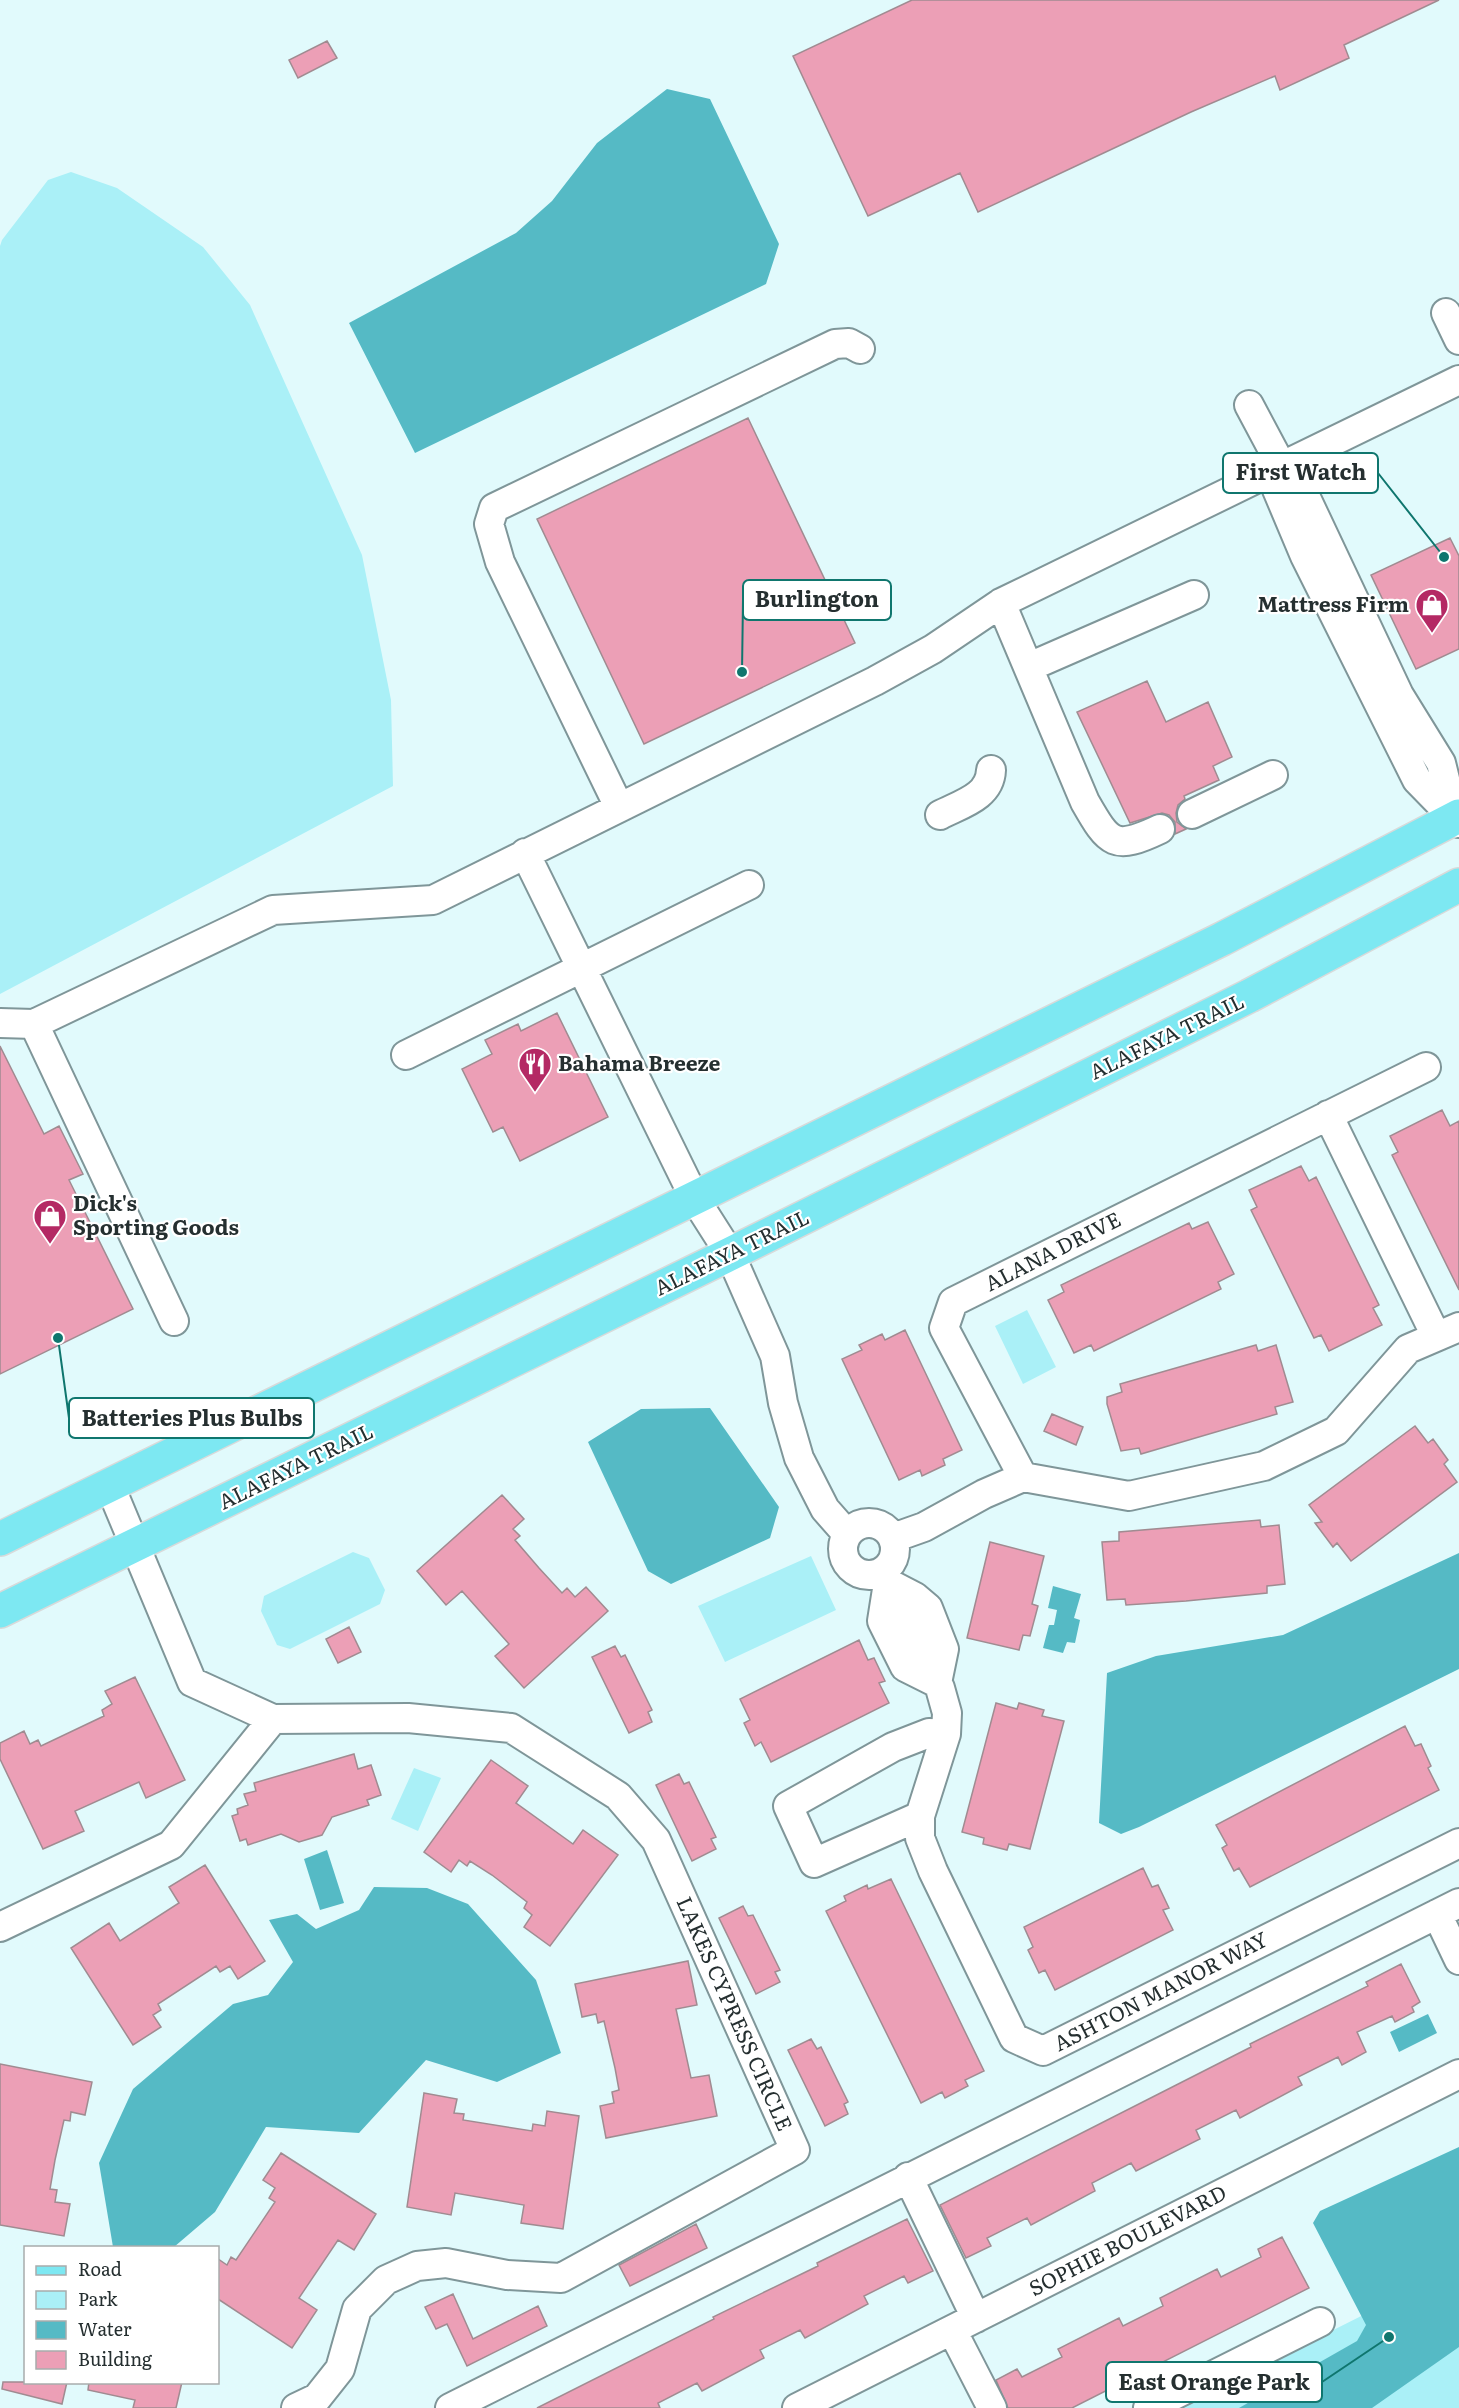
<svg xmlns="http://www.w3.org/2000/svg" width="1459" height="2408" viewBox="0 0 1459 2408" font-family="Literata,serif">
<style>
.green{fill:#aaf0f7}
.water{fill:#55bac5}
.building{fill:#ec9fb6;stroke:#a08b91;stroke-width:1.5}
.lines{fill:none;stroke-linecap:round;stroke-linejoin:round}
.minor-casing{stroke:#7f9699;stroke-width:32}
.major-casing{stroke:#d8dada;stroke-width:36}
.minor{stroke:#fff;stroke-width:28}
.major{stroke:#7de8f2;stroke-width:33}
.labels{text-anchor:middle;stroke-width:4.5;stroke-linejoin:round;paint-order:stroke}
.poi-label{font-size:21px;font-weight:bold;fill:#252f30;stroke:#fff;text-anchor:start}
.street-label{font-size:21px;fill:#252f30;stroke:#fff}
.leader{fill:none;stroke:#0f766e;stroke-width:2}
.callout-dot{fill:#0f766e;stroke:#fff;stroke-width:2}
.callout{fill:#fff;stroke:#0f766e;stroke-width:2}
.callout-label{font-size:22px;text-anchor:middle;font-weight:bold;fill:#252f30}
</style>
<rect width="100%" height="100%" fill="#e1fafc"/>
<path class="green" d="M71,172L117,188L203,247L250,305L362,555L391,700L393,786L0,994V246L2,240L48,180Z
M1027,1310L1056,1367L1023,1384L995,1326Z
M353,1552L369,1558L385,1590L380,1604L290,1649L277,1645L261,1611L264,1596Z
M811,1556L836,1610L725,1662L698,1606Z
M414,1768L441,1778L418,1831L391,1819Z
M1459,2267V2408H1178Z"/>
<path class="water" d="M667,89L710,99L779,244L766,284L415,453L349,323L516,233L552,201L597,143Z
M710,1408L779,1507L770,1538L671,1584L648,1571L588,1442L641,1409Z
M1459,1553V1669L1139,1827L1121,1834L1099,1823L1107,1673L1156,1656L1283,1635Z
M1053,1586L1081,1594L1074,1618L1080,1620L1075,1643L1067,1642L1063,1653L1043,1648L1049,1625H1054L1057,1610L1048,1608Z
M327,1850L344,1903L320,1910L304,1859Z
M374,1887L427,1888L468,1904L536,1980L561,2053L497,2082L426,2060L359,2133L266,2127L215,2212L174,2247H113L99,2163L133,2089L233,2004L268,1995L293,1962L269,1920L297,1914L316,1929L359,1910Z
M1428,2014L1437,2033L1399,2052L1390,2032Z
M1459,2147V2347L1372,2408H1239L1357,2341L1366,2325L1313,2223L1320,2211Z"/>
<path class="building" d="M912,0H1439L1344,45L1349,58L1280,90L1275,76L1191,112L978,212L960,173L868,216L793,56Z
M327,41L337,58L298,78L289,60Z
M748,418L855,643L644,744L537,519Z
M1450,538L1459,556V649L1416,669L1371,575Z
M1147,681L1166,722L1208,702L1232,757L1213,766L1219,780L1184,796L1185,799L1178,805L1176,813L1177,822L1186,829L1175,834V822L1169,815L1162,813L1130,823L1077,712Z
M557,1013L608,1117L520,1161L503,1127L493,1132L462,1069L492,1054L485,1040L518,1024L521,1031Z
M0,1046L44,1134L59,1126L83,1174L69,1180L133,1309L0,1374Z
M1442,1110L1450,1126L1459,1121V1290L1392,1155L1398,1152L1390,1136Z
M1301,1166L1309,1181L1316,1177L1379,1305L1373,1308L1382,1325L1329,1351L1321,1335L1314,1338L1251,1210L1257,1207L1249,1190Z
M1208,1222L1234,1274L1218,1282L1221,1289L1094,1351L1091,1345L1074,1353L1048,1300L1064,1292L1061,1285L1189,1223L1192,1229Z
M905,1330L962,1450L943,1459L945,1465L922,1476L920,1470L899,1480L842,1359L862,1350L859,1345L882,1334L885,1340Z
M1256,1345L1258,1351L1276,1345L1293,1402L1275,1407L1277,1414L1141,1454L1139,1448L1121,1451L1107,1404V1397L1122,1392L1120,1384Z
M1052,1414L1083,1427L1076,1445L1044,1431Z
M1415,1426L1428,1443L1433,1439L1448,1460L1444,1464L1457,1482L1351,1561L1337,1543L1333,1547L1315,1523L1322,1522L1309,1505Z
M502,1495L524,1519L513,1529L520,1536L515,1540L539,1568L562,1593L567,1588L575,1597L586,1587L608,1611L524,1688L495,1656L509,1644L462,1591L446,1605L417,1571Z
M1260,1520L1261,1527L1279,1525L1285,1584L1267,1586V1593L1186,1601L1126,1605L1125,1599L1107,1600L1102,1542L1119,1541V1532Z
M990,1542L1044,1556L1032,1604L1038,1606L1030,1636L1023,1635L1019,1650L967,1638Z
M349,1627L361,1652L338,1663L326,1639Z
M859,1640L868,1660L874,1658L885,1681L879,1683L889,1703L771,1762L761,1742L755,1746L744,1723L750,1720L740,1699Z
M615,1646L621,1657L625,1655L652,1710L648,1712L652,1722L629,1733L592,1657Z
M135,1677L185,1780L146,1798L139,1782L75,1811L84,1831L43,1849L0,1759V1743L24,1731L30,1744L38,1740L41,1746L104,1716L102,1710L112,1704L105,1691Z
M996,1703L1017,1709L1019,1703L1044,1710L1042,1716L1064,1721L1030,1849L1009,1844L1007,1850L983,1844L984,1838L962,1832Z
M1405,1726L1415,1746L1421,1744L1431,1766L1428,1768L1439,1790L1250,1887L1239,1868L1234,1871L1222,1848L1227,1845L1216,1825Z
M354,1754L358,1769L371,1765L381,1795L367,1800L369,1805L332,1817L322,1835L299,1842L281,1834L248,1845L246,1839L240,1841L232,1816L238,1814L237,1809L248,1805L244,1794L256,1791L254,1783Z
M491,1760L528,1786L516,1803L573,1844L583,1830L618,1855L550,1946L524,1927L532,1915L524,1908L527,1902L492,1875L470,1861L467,1866L459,1860L451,1872L424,1852Z
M679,1774L684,1784L689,1782L716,1837L711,1839L716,1849L692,1861L656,1785Z
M205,1865L265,1961L238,1979L230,1966L220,1972L216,1966L158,2004L161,2010L153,2015L161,2027L133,2045L71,1948L109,1923L120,1941L179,1903L169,1887Z
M1143,1868L1152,1887L1158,1885L1169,1908L1163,1910L1173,1930L1055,1990L1045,1970L1039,1973L1028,1950L1033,1947L1024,1927Z
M891,1879L984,2071L965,2080L968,2086L945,2098L942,2092L921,2103L826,1911L846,1901L844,1896L867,1885L868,1889Z
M743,1906L748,1916L753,1915L780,1970L775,1972L780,1982L756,1994L719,1918Z
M688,1961L697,2005L676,2009L691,2078L709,2075L717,2116L606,2138L600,2106L614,2103L612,2092L619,2090L615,2068L604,2021L598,2023L596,2014L582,2017L575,1984Z
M1401,1964L1420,2002L1412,2007L1414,2012L1395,2022L1392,2016L1357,2032L1366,2052L1342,2065L1338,2057L1298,2077L1302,2085L1240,2118L1236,2110L1196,2130L1200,2139L1136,2171L1131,2163L1092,2183L1095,2191L1031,2225L1027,2218L987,2238L991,2246L966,2258L940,2205L1251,2047L1250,2044L1368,1986L1366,1982Z
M811,2039L817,2049L821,2047L848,2102L844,2104L848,2114L825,2126L788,2050Z
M0,2064L92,2082L85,2115L71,2112L70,2121L64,2120L55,2160L50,2189L57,2190L55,2202L70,2204L64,2236L0,2225Z
M424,2093L457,2099L454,2113L464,2114L463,2120L532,2131L533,2124L545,2126L547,2111L579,2116L563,2229L521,2223L524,2205L455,2193L451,2215L407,2207Z
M281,2153L376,2214L354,2250L338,2240L299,2298L317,2310L292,2348L218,2299V2259L227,2265L231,2257L236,2260L275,2202L269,2198L275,2188L263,2180Z
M907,2219L933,2271L908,2283L904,2276L864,2296L868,2304L805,2338L800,2330L760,2350L764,2358L702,2391L697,2383L658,2403L660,2408H537L714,2319L713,2317L818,2266L817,2263Z
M696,2224L707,2248L630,2286L619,2265Z
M1282,2237L1309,2288L1072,2408H1008L996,2380L1017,2369L1022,2377L1062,2357L1058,2349L1119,2318L1123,2326L1163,2306L1160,2298L1217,2269L1221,2277L1261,2257L1258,2249Z
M453,2294L473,2339L538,2306L547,2326L467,2366L447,2324L436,2329L425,2307Z
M3,2382H67L62,2404L2,2389Z
M89,2382H182L176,2408H133L135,2400L88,2390Z"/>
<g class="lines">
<g class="minor-casing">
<path id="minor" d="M1446,313L1459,340
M1249,405L1282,467
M1290,464L1399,695L1441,763L1454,816
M1270,473L1305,556L1417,780L1459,823
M1001,603L1085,802C1109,844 1114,851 1160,829
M1029,667L1194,595
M619,807L500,562L489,524L494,508L835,344L849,343L860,349
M1192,814L1273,775
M940,815C961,804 990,797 991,770
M525,853L695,1199L730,1254L775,1356L783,1403L799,1458L825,1509L847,1534
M0,1023L34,1024L273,910L433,900L875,681L933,649L1001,603L1459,380
M34,1024L174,1321
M406,1055L749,885
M1328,1115L1436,1336
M1023,1477L944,1328L953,1302L1426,1067
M110,1486L192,1682L273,1719L408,1718L511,1728L618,1796L656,1840L795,2150L561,2278L507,2275L446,2263L417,2266L386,2280L357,2309L340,2369L317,2398L296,2408
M843 1549a26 26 0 1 1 52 0a26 26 0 1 1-52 0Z
M893,1538L924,1527L984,1494L1023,1477L1129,1496L1264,1466L1336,1431L1408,1349L1459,1327
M882,1572L940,1688L947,1713L946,1734L920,1816V1838L933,1871L1014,2038L1043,2051L1459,1843
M888,1583L915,1597L928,1608L944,1649L937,1683L905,1667L882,1621Z
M920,1816L814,1863L788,1806L893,1747L929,1733L946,1734
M1437,1914L1459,1960
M0,1927L171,1845L273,1719
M908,2177L976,2318
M952,2330L992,2408
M450,2408L1459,1903
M797,2408L1459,2074
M1148,2408L1320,2322"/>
</g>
<g class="major-casing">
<path id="major" d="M0,1539L1222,939L1459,816
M0,1611L730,1254L1249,996L1459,885"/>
</g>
<use href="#minor" class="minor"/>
<use href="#major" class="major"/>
</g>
<defs>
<g id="shop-pin" transform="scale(1.725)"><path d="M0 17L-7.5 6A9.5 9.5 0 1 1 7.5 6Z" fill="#b42964" stroke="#fff"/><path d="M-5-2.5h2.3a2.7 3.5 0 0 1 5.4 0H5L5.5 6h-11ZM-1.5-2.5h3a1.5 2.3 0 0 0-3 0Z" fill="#fff"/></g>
<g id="restaurant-pin" transform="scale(1.725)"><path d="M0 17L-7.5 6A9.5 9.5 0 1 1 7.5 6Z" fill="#b42964" stroke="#fff"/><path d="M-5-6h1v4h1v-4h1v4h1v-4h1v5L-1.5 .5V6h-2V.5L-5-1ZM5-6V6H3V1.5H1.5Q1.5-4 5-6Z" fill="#fff"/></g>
</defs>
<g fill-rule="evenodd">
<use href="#shop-pin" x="1432" y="605"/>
<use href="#restaurant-pin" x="535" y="1064"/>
<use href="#shop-pin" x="50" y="1216"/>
</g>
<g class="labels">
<g class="poi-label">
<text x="1409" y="612" text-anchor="end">Mattress Firm</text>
<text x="558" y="1071">Bahama Breeze</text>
<text x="73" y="1211">Dick's<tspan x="73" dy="24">Sporting Goods</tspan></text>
</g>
<g class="street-label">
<text transform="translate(1167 1037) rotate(-26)" y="7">ALAFAYA TRAIL</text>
<text transform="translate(1053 1252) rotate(-27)" y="7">ALANA DRIVE</text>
<text transform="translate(732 1253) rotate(-26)" y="7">ALAFAYA TRAIL</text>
<text transform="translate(296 1467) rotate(-26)" y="7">ALAFAYA TRAIL</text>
<text transform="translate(1161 1992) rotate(-27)" y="7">ASHTON MANOR WAY</text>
<text transform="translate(734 2014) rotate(66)" y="7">LAKES CYPRESS CIRCLE</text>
<text transform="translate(1128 2241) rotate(-27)" y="7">SOPHIE BOULEVARD</text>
</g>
</g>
<path class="leader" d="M1444 557L1378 473M742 672L743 600M58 1338L69 1418M1389 2337L1322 2382"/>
<g class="callout-dot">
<circle cx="1444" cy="557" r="6"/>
<circle cx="742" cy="672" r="6"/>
<circle cx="58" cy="1338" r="6"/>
<circle cx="1389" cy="2337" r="6"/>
</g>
<g class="callout">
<rect x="1223" y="453" width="155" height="40" rx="6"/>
<rect x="743" y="580" width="148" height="40" rx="6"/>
<rect x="69" y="1398" width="245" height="40" rx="6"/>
<rect x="1106" y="2362" width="216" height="40" rx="6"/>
</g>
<g class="callout-label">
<text x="1301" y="480">First Watch</text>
<text x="817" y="607">Burlington</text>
<text x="192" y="1426">Batteries Plus Bulbs</text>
<text x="1214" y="2390">East Orange Park</text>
</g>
<rect x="24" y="2246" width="195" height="138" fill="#ffffff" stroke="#a8acac" stroke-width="1.5"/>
<rect x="36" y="2266" width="30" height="9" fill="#7de8f2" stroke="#a8acac" stroke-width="1.5"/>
<text x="78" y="2276" font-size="18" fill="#252f30">Road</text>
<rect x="36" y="2291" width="30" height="18" fill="#aaf0f7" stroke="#a8acac" stroke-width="1.5"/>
<text x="78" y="2306" font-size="18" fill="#252f30">Park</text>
<rect x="36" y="2321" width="30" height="18" fill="#55bac5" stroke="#a8acac" stroke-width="1.5"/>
<text x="78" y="2336" font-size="18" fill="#252f30">Water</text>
<rect x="36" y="2351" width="30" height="18" fill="#ec9fb6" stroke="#a8acac" stroke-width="1.5"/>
<text x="78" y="2366" font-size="18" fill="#252f30">Building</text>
</svg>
